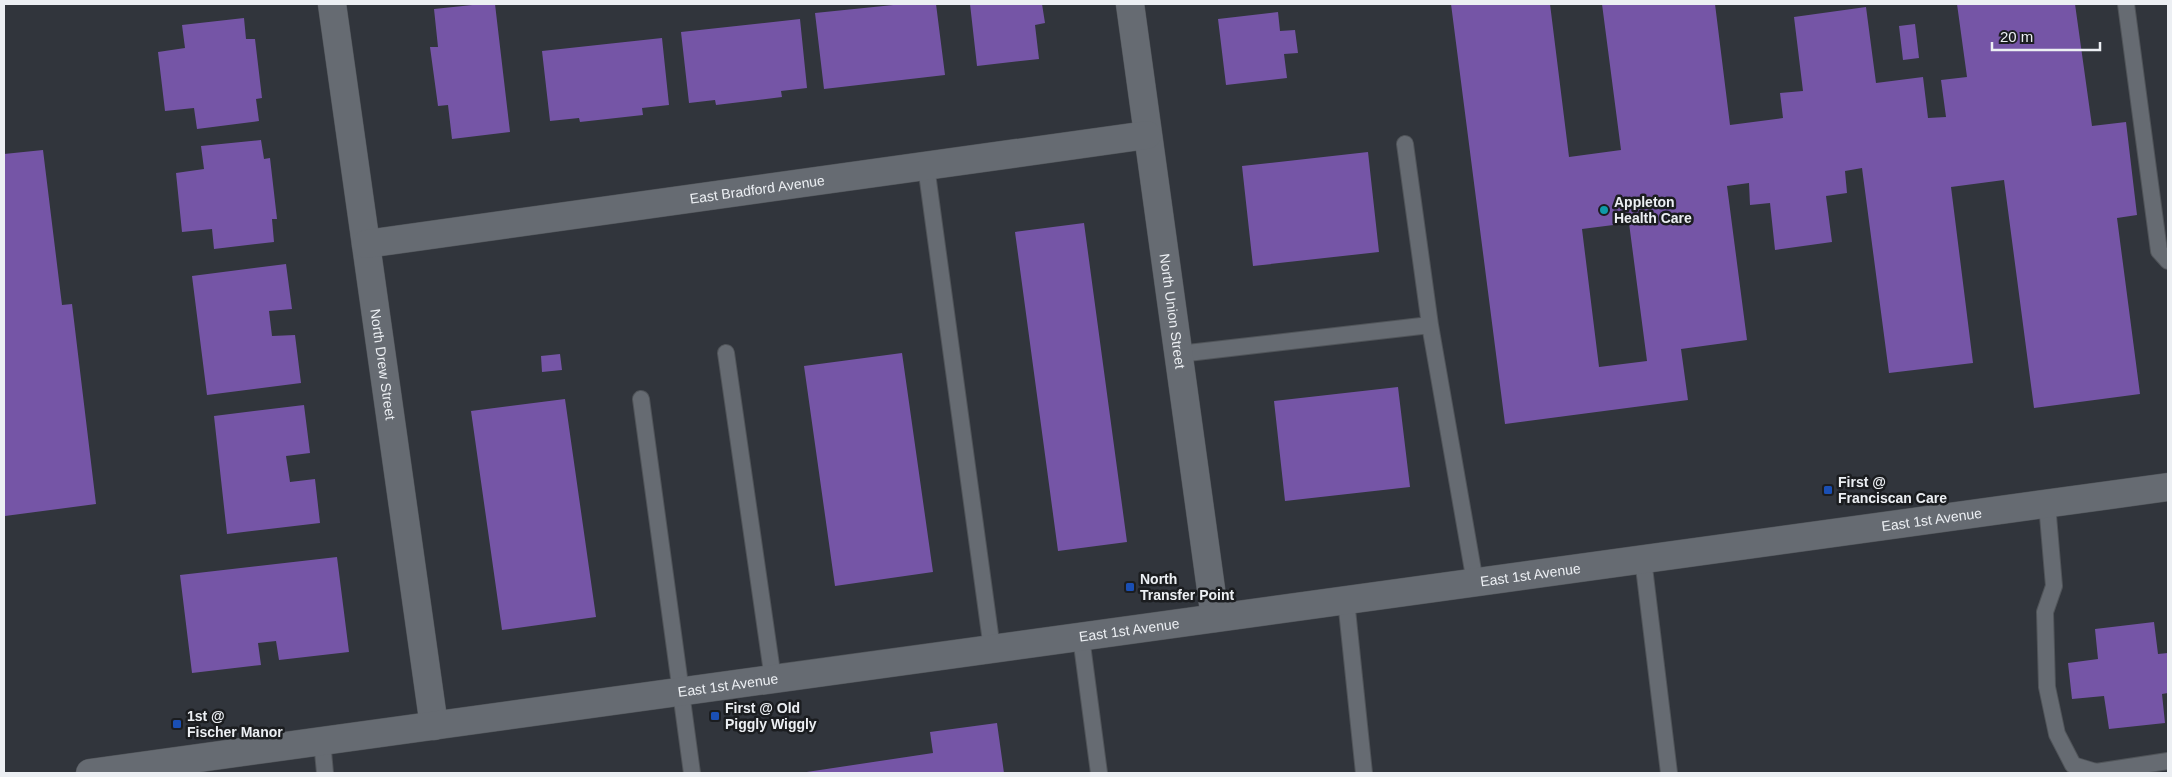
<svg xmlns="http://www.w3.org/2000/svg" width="2172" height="777" viewBox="0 0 2172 777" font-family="Helvetica,sans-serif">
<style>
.building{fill:#7555a6;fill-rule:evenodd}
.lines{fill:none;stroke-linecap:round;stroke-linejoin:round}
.service-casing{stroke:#505459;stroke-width:18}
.minor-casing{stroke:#505459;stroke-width:29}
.service{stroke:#666b72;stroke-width:16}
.minor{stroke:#666b72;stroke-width:28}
.culture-dot{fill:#0f9aa8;stroke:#1b1d20;stroke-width:2}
.transit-dot{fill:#1a4fb4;stroke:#1b1d20;stroke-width:2}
.labels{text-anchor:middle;stroke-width:5;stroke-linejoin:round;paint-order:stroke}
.street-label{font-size:14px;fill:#eceff3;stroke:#1b1d20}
.poi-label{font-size:14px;font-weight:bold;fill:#eceff3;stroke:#1b1d20;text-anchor:start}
</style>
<rect width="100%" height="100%" fill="#31353c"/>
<path class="building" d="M482,4H495L510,132L452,139L448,105L438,106L430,47H438L434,9Z
M903,4H936L945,75L824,89L815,13Z
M970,4H1042L1045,23L1035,25L1039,59L977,66Z
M1451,4H1550L1569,157L1621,150L1602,4H1715L1730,125L1783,118L1780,93L1803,91L1794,17L1866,7L1876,83L1923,77L1928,118L1946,117L1941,80L1967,77L1957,4H2075L2092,126L2126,122L2137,215L2117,218L2140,394L2034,408L2004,180L1951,187L1973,363L1889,373L1862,168L1845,171L1847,193L1826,196L1832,242L1775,250L1770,203L1750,205L1749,183L1727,186L1747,340L1681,349L1688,400L1505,424ZM1629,223L1647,361L1599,367L1582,229Z
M1278,12L1280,31L1295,30L1298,53L1284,54L1287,78L1226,85L1218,19Z
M244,18L246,39H255L262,98L256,99L259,121L197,129L194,108L165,111L158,52L185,48L182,25Z
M800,19L807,88L781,91L782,97L716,105L715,100L689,103L681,32Z
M1915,24L1919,58L1903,60L1899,26Z
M662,38L669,105L642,108L643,115L580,122L579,118L550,121L542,51Z
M261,140L264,159L270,158L277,219H272L274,242L214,249L212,229L182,232L176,173L204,169L201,146Z
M43,150L62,305L72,304L96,504L5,516L4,154Z
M1368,152L1379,252L1253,266L1242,166Z
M1084,223L1127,542L1058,551L1015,232Z
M286,264L292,309L269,311L272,336L295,335L301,383L207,395L192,276Z
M902,353L933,572L835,586L804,366Z
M560,354L562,370L542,372L541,356Z
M1398,387L1410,487L1285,501L1274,401Z
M565,399L596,617L502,630L471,411Z
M304,405L310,453L286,456L290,482L315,479L320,523L227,534L214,416Z
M337,557L349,652L279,660L276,641L258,643L261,665L192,673L180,575Z
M2154,622L2158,654L2168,653V693L2162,694L2165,723L2109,729L2104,696L2072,699L2068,663L2098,659L2095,629Z
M997,723L1004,773H800L933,753L930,732Z"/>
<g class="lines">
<g class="service-casing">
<path id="service" d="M2126,4L2159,251L2168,261
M1405,144L1430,325
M926,166L992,649
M726,353L773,679
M1179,354L1430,325L1475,582
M641,399L692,773
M2047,504L2054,586L2045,612L2047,687L2057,734L2073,765L2096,772L2168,761
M1643,559L1669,773
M1346,600L1364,773
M1081,637L1099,773
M322,741L325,773"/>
</g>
<g class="minor-casing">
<g id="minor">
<path id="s1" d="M332,4L434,726"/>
<path id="s2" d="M1130,4L1215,618"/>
<path id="s3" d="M366,244L1147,135"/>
<path id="s4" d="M90,773L2168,487"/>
</g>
</g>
<use href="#service" class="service"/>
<use href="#minor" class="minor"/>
</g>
<circle class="culture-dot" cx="1604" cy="210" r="5"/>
<g class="transit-dot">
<rect x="1823" y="485" width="10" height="10" rx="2.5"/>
<rect x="1125" y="582" width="10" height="10" rx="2.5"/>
<rect x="710" y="711" width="10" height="10" rx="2.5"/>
<rect x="172" y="719" width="10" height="10" rx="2.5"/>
</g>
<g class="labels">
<g class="street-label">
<text dy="5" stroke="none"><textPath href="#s3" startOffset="395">East Bradford Avenue</textPath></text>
<text dy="5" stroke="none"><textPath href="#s2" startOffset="310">North Union Street</textPath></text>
<text dy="5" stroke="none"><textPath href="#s1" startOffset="364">North Drew Street</textPath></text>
<text dy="5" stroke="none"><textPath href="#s4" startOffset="1859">East 1st Avenue</textPath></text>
<text dy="5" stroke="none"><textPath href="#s4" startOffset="1454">East 1st Avenue</textPath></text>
<text dy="5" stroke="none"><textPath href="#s4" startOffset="1049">East 1st Avenue</textPath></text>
<text dy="5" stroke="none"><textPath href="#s4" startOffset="644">East 1st Avenue</textPath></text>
</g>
<g class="poi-label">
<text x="1614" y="207">Appleton<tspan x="1614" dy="16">Health Care</tspan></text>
<text x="1838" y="487">First @<tspan x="1838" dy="16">Franciscan Care</tspan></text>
<text x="1140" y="584">North<tspan x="1140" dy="16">Transfer Point</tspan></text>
<text x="725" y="713">First @ Old<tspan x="725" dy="16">Piggly Wiggly</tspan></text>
<text x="187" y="721">1st @<tspan x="187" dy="16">Fischer Manor</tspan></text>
</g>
</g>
<rect width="2172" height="777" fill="none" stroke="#eceff3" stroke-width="10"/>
<path d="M1992 42v8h108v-8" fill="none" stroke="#eceff3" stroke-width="2.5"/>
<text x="2000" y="42" font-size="15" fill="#eceff3" stroke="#1b1d20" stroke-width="4" paint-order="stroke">20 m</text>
</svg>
